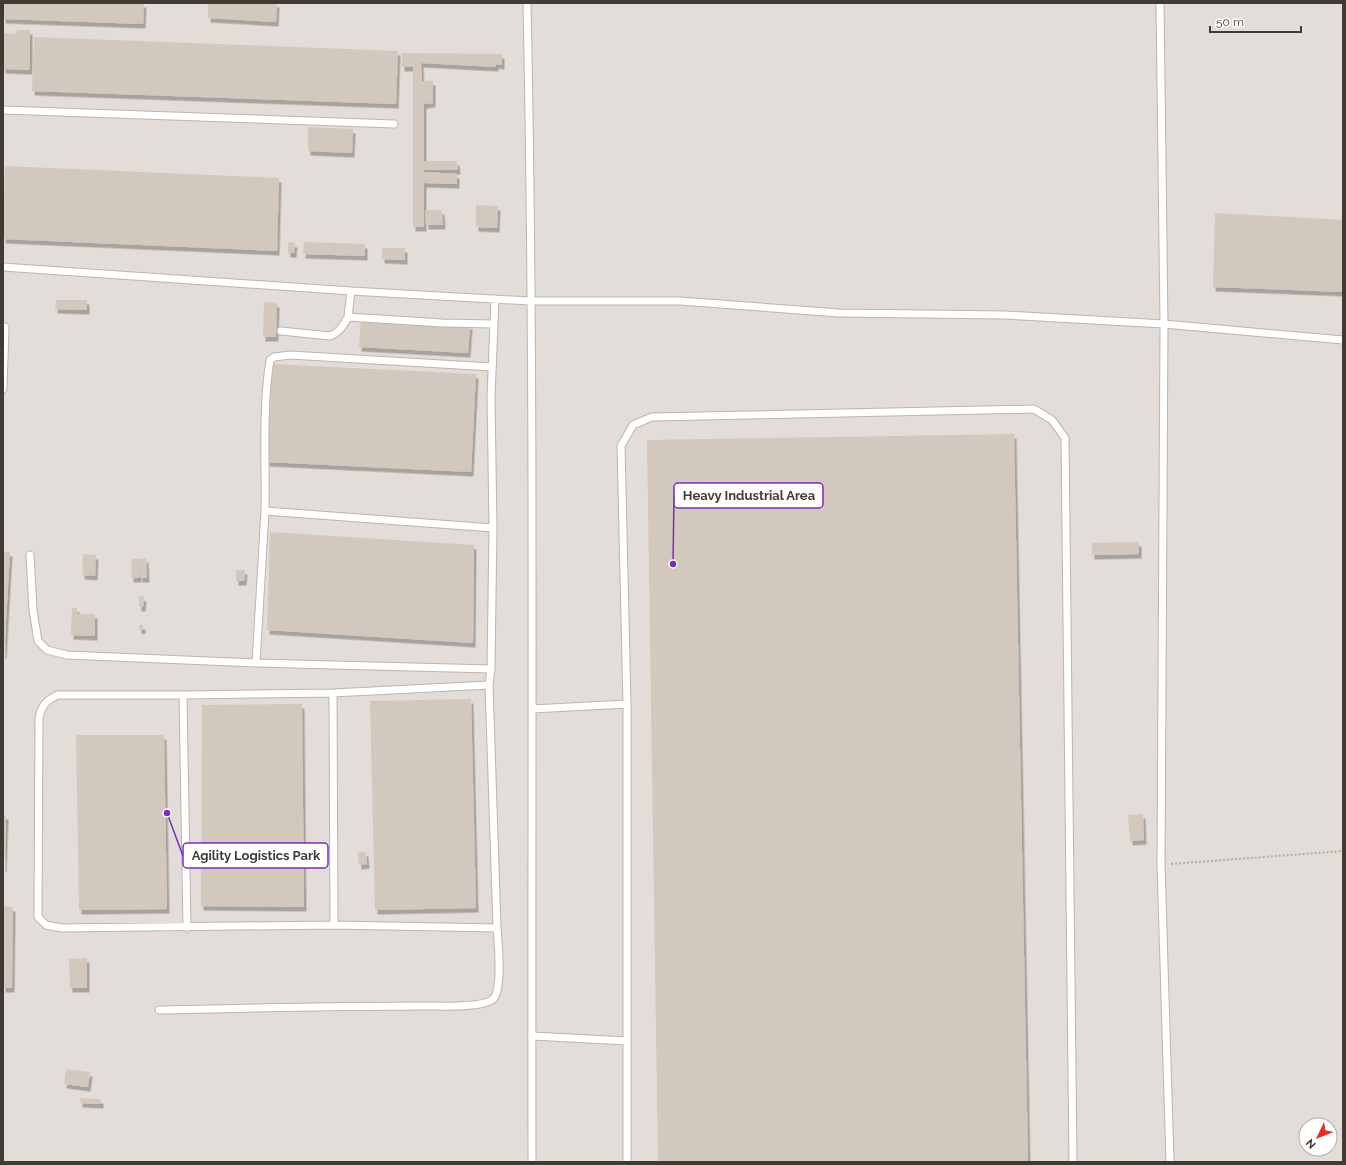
<svg xmlns="http://www.w3.org/2000/svg" width="1346" height="1165" viewBox="0 0 1346 1165" font-family="Raleway,sans-serif">
<style>
.industrial{fill:#e2ddd8;fill-rule:evenodd}
.building{fill:#d3c8bd;filter:url(#shadow)}
.lines{fill:none;stroke-linecap:round;stroke-linejoin:round}
.service-casing{stroke:#bdb5aa;stroke-width:9}
.path{stroke:#bbac99;stroke-width:2;stroke-dasharray:2 2;stroke-linecap:butt}
.service{stroke:#fff;stroke-width:7}
.leader{fill:none;stroke:#7b2cbf;stroke-width:1.5}
.callout-dot{fill:#7b2cbf;stroke:#fff;stroke-width:1.5}
.callout{fill:#fff;stroke:#7b2cbf;stroke-width:1.5}
.callout-label{font-size:13px;text-anchor:middle;font-weight:bold;fill:#413b34}
</style>
<defs>
<filter id="shadow"><feDropShadow dx="2.5" dy="4.5" stdDeviation="0" flood-color="#0004"/></filter>
</defs>
<rect width="100%" height="100%" fill="#f0ebe3"/>
<path class="industrial" d="M3,3H1343V1162H3ZM1306,1125H1330V1149H1306Z"/>
<path class="building" d="M3,3H144L143,24L3,19Z
M208,3H277L276,22L208,18Z
M17,30H30V70L3,69V33L16,34Z
M34,37L398,51L396,104L32,91Z
M402,53L502,54V65L496,64V67L421,63L422,81H433V103L424,104V161H457L458,170H424V176V172L457,174V184L424,183V227H413V67H402Z
M308,127L353,129L352,153L308,151Z
M5,166L279,178L277,251L3,239Z
M476,205L498,206L497,228L476,227Z
M425,210H442L443,225H426Z
M1215,213L1343,220V292L1213,287Z
M288,242L295,243L294,253H288Z
M304,242L365,244V256L303,254Z
M382,248H405V260L382,259Z
M56,300H87V310L55,309Z
M264,302L277,303L276,337H263Z
M361,319L470,325L468,353L359,347Z
M271,364L476,374L471,472L267,462Z
M1014,434L1028,1162H658L647,440Z
M270,532L474,545L473,643L267,630Z
M1139,542V554L1092,555V543Z
M3,552H10L4,654H3Z
M83,554L96,555L95,576L82,575Z
M146,558L147,578H140V559Z
M132,559H140L139,578H131Z
M236,570H245L244,581H236Z
M139,596L144,597L143,607H139Z
M72,608H77V614H95V636L71,635Z
M139,625H143V629L139,630Z
M471,699L476,908L375,910L370,701Z
M302,704L304,907L201,906L202,705Z
M76,735H164L167,909L79,910Z
M1143,814L1144,840L1130,841V832H1129L1128,815Z
M3,815H6L4,868H3Z
M358,852H366L367,864L359,865Z
M3,906L13,907L12,988H3Z
M87,958V988H70L69,959Z
M66,1069L90,1072L88,1087L64,1084Z
M80,1098L101,1099V1104L80,1103Z"/>
<g class="lines">
<g class="service-casing">
<path id="service" d="M527,3C535,389 531,776 532,1162
M1160,3L1164,324L1161,865L1170,1162
M3,110L394,124
M3,267L351,291L530,301H680L839,313L1005,315L1164,324L1343,340
M351,291L348,317L442,323L494,324
M3,327H5L3,389
M281,331L330,336C340,332 343,326 348,317
M265,511C266,461 262,409 270,360L274,357L290,355L492,367
M30,555L33,610L38,641L47,650L67,655L256,663
M491,669L256,663L265,511L493,528
M489,685L497,928L334,925L62,928L46,925L38,917L39,719C41,706 46,700 58,695H183L333,693Z
M489,685L491,669L493,528L491,396L495,299
M333,693L334,925
M183,695L187,928
M627,704V1162
M532,709L627,704L621,446L633,425L652,417L1034,409L1052,420L1065,438L1073,1162
M159,1010C249,1008 338,1006 427,1006C441,1006 483,1008 493,999C503,990 498,942 497,928
M532,1036L627,1041"/>
</g>
<path class="path" d="M1171,864L1343,851"/>
<use href="#service" class="service"/>
</g>
<path class="leader" d="M673 564L674 495M167 813L183 856"/>
<g class="callout-dot">
<circle cx="673" cy="564" r="4"/>
<circle cx="167" cy="813" r="4"/>
</g>
<g class="callout">
<rect x="674" y="483" width="149" height="25" rx="4"/>
<rect x="183" y="843" width="145" height="25" rx="4"/>
</g>
<g class="callout-label">
<text x="749" y="500">Heavy Industrial Area</text>
<text x="256" y="860">Agility Logistics Park</text>
</g>
<rect width="1346" height="1165" fill="none" stroke="#413b34" stroke-width="8"/>
<g transform="translate(1318 1137) rotate(227)"><circle r="19" fill="#ffffff" stroke="#b3b1ae"/>
<path d="M0-3L7 15L0 10L-7 15Z" fill="#e72f23"/>
<text y="-6" font-size="11" font-weight="bold" text-anchor="middle" fill="#413b34">N</text>
</g>
<path d="M1210 26v6h91v-6" fill="none" stroke="#413b34" stroke-width="2"/>
<text x="1216" y="26" font-size="12" fill="#413b34" stroke="#ffffff" stroke-width="3" paint-order="stroke">50 m</text>
</svg>
